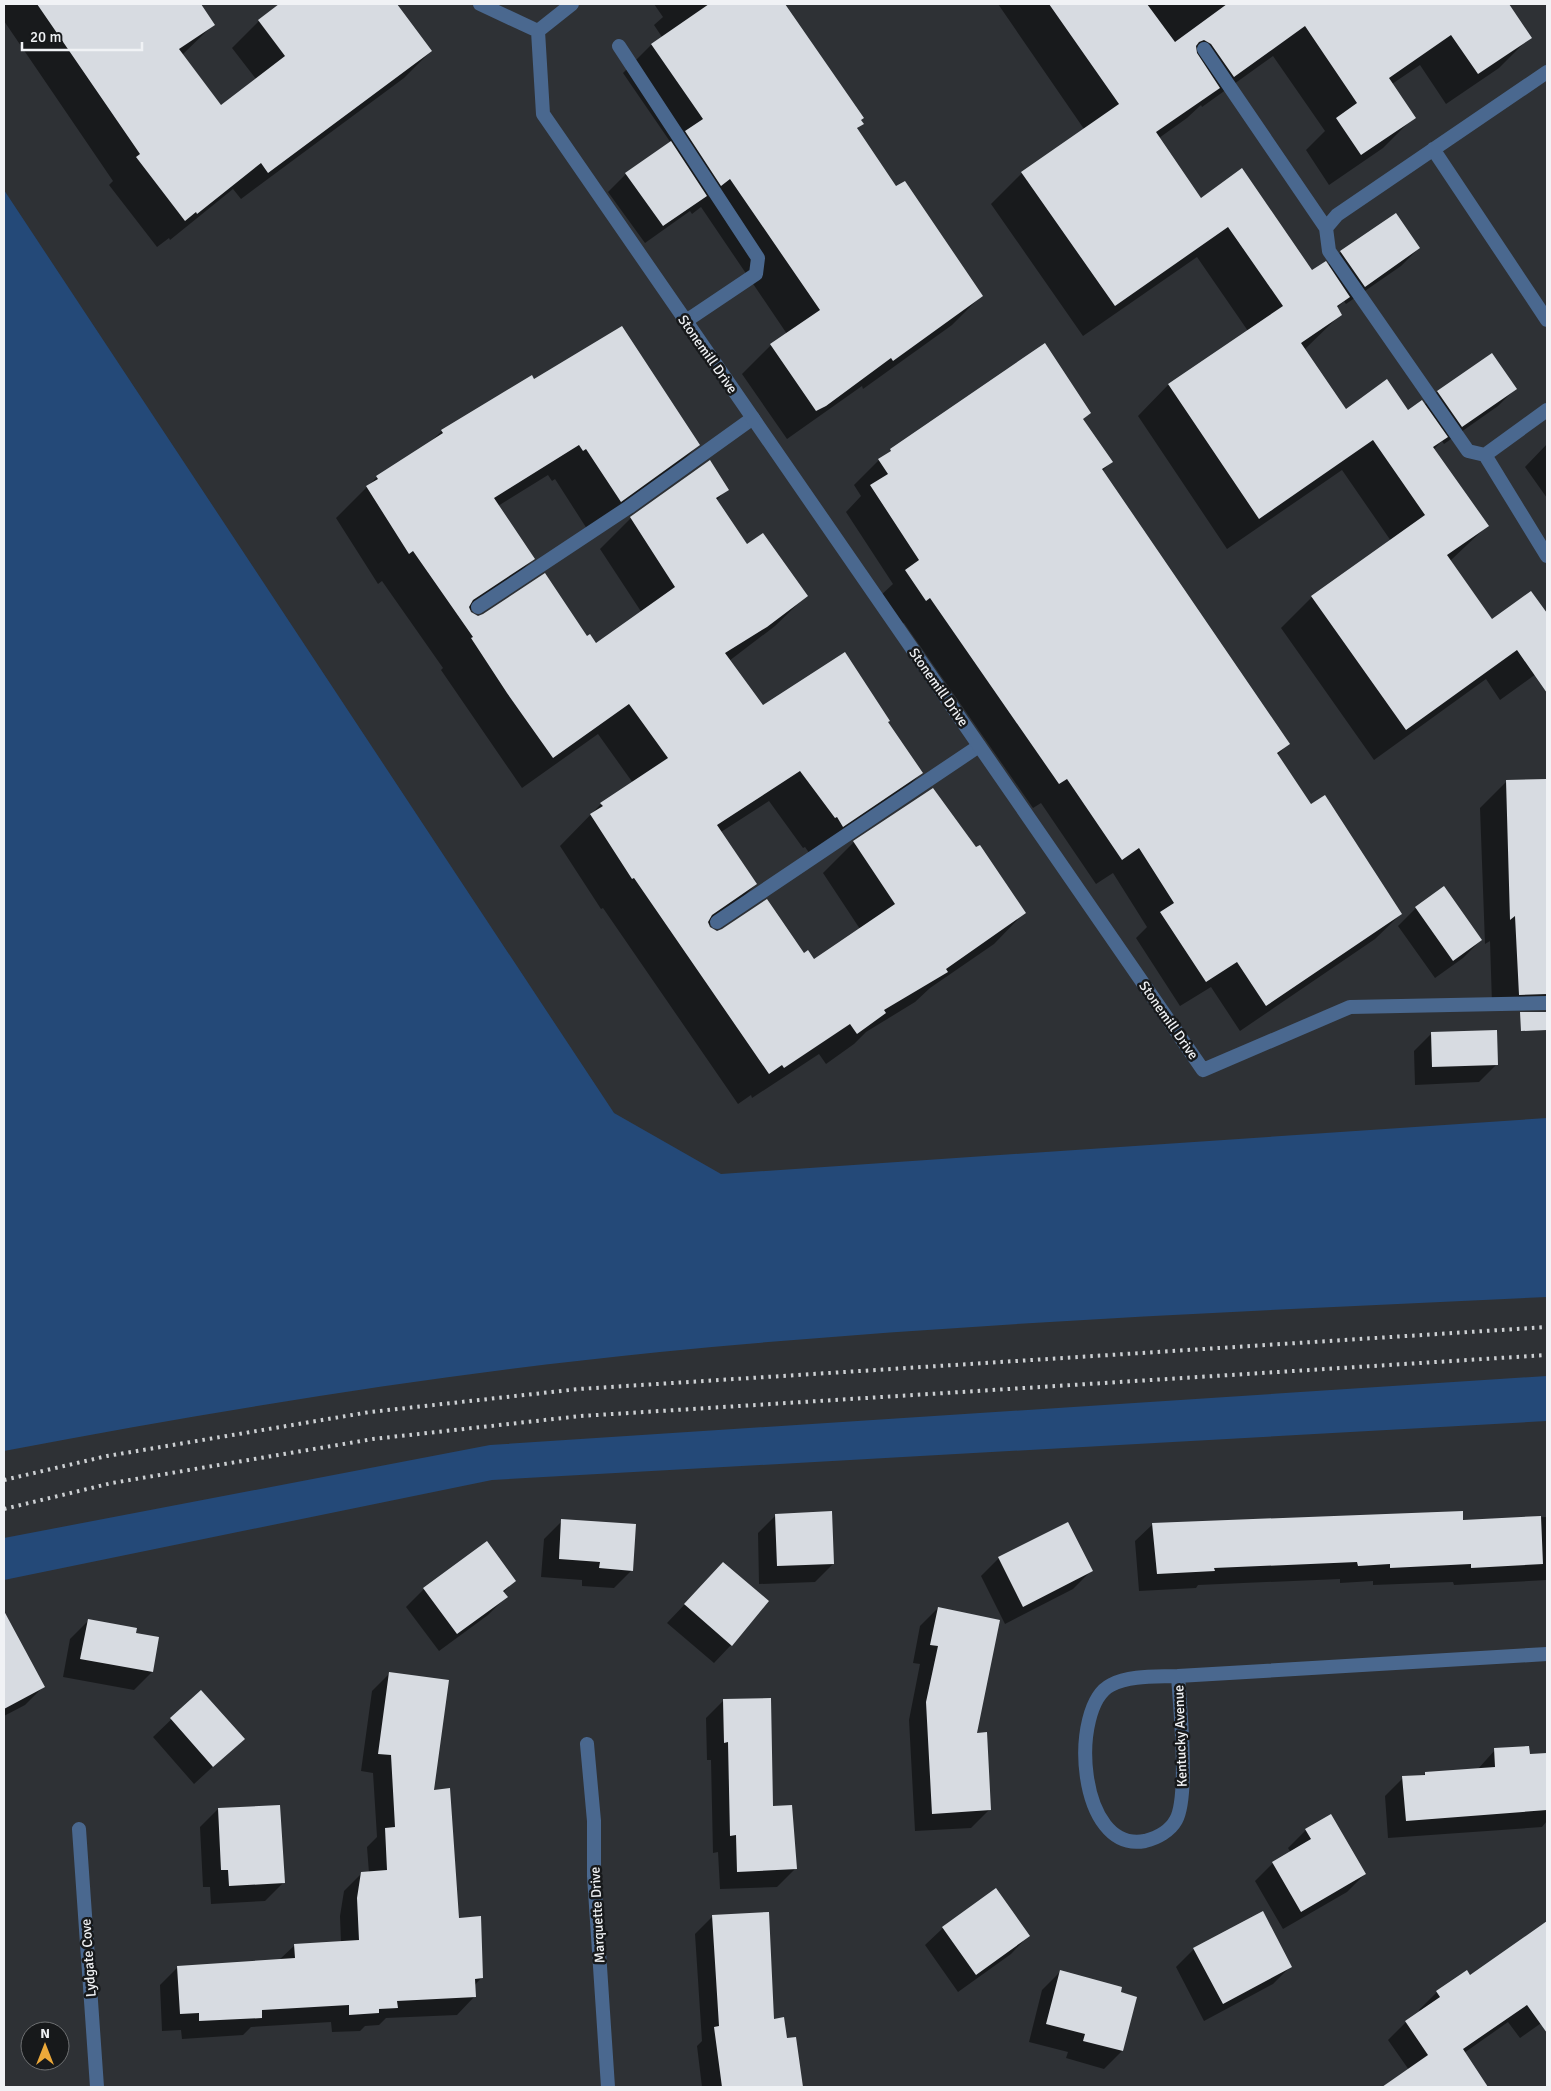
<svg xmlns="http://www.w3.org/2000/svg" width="1551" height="2091" viewBox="0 0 1551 2091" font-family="Signika,sans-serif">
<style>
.green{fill:#244978}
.shadow{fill:#0007}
.building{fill:#d7dbe1}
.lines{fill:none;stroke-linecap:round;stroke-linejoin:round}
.service{stroke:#4a688f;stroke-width:14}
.minor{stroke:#4a688f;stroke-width:14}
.rail{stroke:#cccfd2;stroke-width:4;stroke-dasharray:2.5 5;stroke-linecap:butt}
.labels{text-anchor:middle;stroke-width:5;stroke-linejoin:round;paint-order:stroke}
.street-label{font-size:14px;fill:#f0f2f5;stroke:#17191b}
</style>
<rect width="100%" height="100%" fill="#2e3135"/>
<path class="green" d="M4,190L614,1113L721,1174L1547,1118V1297C1251,1311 955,1323 660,1352C440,1374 221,1410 4,1451Z
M1547,1376V1421L492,1480L4,1580V1538L490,1445Z"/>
<path class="shadow" d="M4,4H199L213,25L182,55L220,107L256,79L232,48L259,21L281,4H347L351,9L358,4H395L431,51L404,78L241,199L233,189L170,240L169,238L157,247L109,185L113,181L4,21Z
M654,4H784L862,118L860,120L862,123L856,130L896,188L981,296L952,325L863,389L862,386L787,439L742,374L771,345L787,334L701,207L692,214L690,211L645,243L608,192L626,174L671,143L623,73L652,44L662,37L654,25L663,17Z
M998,4H1473L1483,19L1507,4L1530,37L1499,68L1446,104L1420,65L1392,84L1414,117L1383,148L1329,185L1306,150L1325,131L1273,56L1202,107L1201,105L1187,118L1159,138L1201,199L1312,272L1327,266L1341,252L1395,215L1419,248L1401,266L1346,304L1344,301L1337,308L1341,314L1304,350L1345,411L1408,412L1424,405L1437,392L1516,388L1498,406L1444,444L1442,441L1433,450L1487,526L1450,561L1492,621L1531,593L1547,615V663L1536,674L1500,700L1486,679L1374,760L1281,628L1312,597L1391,541L1342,470L1227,549L1138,416L1168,385L1248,331L1197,257L1083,336L991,204L1022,173L1084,129Z
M534,381L698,445L668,476L589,532L555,479L552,481L548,475L498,506L533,559L503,589L469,611L478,617L586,638L596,645L642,613L600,549L631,518L727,489L716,501L747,545L806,596L775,626L729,661L762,706L887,723L921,773L891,804L812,857L805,847L803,848L769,801L721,832L756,884L725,915L708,926L717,932L804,954L814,961L860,929L823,873L854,842L933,789L1024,913L994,944L930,988L915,1002L866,1032L854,1044L826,1064L819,1054L752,1098L751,1095L738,1104L603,908L601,909L560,846L601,804L633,783L598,734L522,788L441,670L443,668L382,581L378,584L336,518L377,477L428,444L442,431Z
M1089,413L1082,420L1111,462L1102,471L1288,744L1277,755L1311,806L1401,914L1375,939L1240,1031L1211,987L1180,1006L1136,938L1147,927L1113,873L1096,884L1041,803L1033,808L904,623L900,625L880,596L893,584L846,512L861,496L854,485L879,460Z
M1547,444V498L1525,467Z
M1547,780V1001L1492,1004L1490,941L1485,944L1480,808L1506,782Z
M1444,888L1481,940L1463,958L1435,978L1398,926L1416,908Z
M1432,1033L1497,1064L1479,1082L1415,1085L1414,1051Z
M776,1515L833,1564L815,1582L759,1584L758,1533Z
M1547,1517V1580L1454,1585L1453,1582L1373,1585V1581L1340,1583V1579L1198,1585L1196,1588L1139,1591L1135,1541L1153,1524L1462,1521Z
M562,1521L632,1570L614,1588L582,1586V1580L541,1577L544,1539Z
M486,1543L514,1581L503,1593L506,1597L488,1615L439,1651L406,1607L424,1589Z
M999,1558L1091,1571L1073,1589L1005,1624L981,1576Z
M706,1582L731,1645L714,1663L667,1623Z
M938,1608L975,1734L989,1810L971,1828L915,1831L909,1720L920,1664L913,1663L920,1626Z
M88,1621L134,1634L152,1672L134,1690L63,1677L70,1639Z
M19,1642L43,1687L25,1705L4,1716V1650Z
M390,1673L432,1791L458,1919L482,1977L474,1986V1997L457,2015L386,2018L379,2025L365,2026L360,2031L332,2032L331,2022L251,2027L243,2035L182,2039L181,2030L162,2031L160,1985L178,1967L279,1960L295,1945L341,1942L340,1916L344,1891L362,1873H369L367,1847L377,1837L373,1773L361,1771L372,1691Z
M201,1691L243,1739L194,1784L153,1737Z
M724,1700L771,1807L795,1869L777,1887L720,1889L718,1852L713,1853L711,1760H707L706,1718Z
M1495,1750L1529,1756L1547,1754V1821L1542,1827L1388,1838L1385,1796L1403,1778L1422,1776L1426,1773L1477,1770Z
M218,1809L283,1883L265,1901L211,1904L210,1887H203L200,1827Z
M1306,1830L1365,1874L1347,1892L1283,1929L1255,1881L1273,1863L1291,1853L1288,1848Z
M713,1916L786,2039L795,2038L802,2087H702L697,2046L702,2041L695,1934Z
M1547,1922V2019L1520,2038L1508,2022L1464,2053L1482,2081L1475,2087H1384L1409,2070L1388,2040L1406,2022L1420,2012L1419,2010L1437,1992L1470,1977Z
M943,1928L1028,1936L1011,1954L958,1992L925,1945Z
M1194,1949L1291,1966L1273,1984L1204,2021L1176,1967Z
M1060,1972L1136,1997L1122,2051L1104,2069L1066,2058L1068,2052L1029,2042L1042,1990Z"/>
<path class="building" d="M37,4H201L215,25L179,49L221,105L285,56L258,20L279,4H397L432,51L268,173L261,163L197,214L196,212L185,221L136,157L140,154Z
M709,4H785L864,118L861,120L864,124L857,128L896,186L905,181L983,296L893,361L891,358L826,406L816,411L770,344L820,310L730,179L721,186L685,131L703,119L651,44Z
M1049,4H1147L1175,42L1227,4H1509L1532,38L1478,74L1451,35L1389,78L1416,118L1361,155L1336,118L1357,103L1305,26L1234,77L1211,44L1204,40L1199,42L1196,46L1197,53L1220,88L1156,132L1201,198L1242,168L1312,270L1326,261L1350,297L1337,306L1342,315L1301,343L1346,409L1387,379L1408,410L1422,400L1448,437L1433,447L1489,526L1447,555L1492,619L1531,591L1547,613V693L1517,650L1406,730L1311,596L1425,515L1373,440L1259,519L1168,384L1283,306L1228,227L1115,306L1021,172L1119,104Z
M671,141L707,196L663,226L625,173Z
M1396,213L1420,248L1365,287L1340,251Z
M622,326L700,445L621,502L586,449L583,451L579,445L494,498L535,559L473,600L469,607L471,612L478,616L483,614L545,573L587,636L590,634L596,643L675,587L630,517L710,460L729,490L716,498L747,544L763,533L808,596L767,627L725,653L763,705L845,652L890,721L888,722L923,773L843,827L837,817L835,818L800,771L717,825L757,884L712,915L708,922L710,927L717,931L722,929L767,899L804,953L808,950L814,959L895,904L853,841L933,788L976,847L980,845L1026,913L946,969L948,972L884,1010L886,1013L857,1034L850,1024L784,1068L782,1065L769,1074L634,878L632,879L590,814L603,806L600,803L668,758L629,704L553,758L507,693L471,638L473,637L413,551L409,554L366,486L378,479L376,476L443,433L441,430L532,375L534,379Z
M1045,343L1091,413L1083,419L1113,462L1102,469L1290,744L1277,753L1311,804L1325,795L1402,914L1266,1006L1237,962L1206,982L1160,912L1174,903L1139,848L1122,860L1067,779L1059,784L930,598L926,601L905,570L919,560L870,485L888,474L878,459L891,451L890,449Z
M1492,353L1517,389L1462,427L1437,391Z
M1547,779V994L1519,995L1515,916L1510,920L1506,780Z
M1444,886L1482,940L1453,961L1415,907Z
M1520,1012H1547V1030L1521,1031Z
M1497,1030L1498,1065L1432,1067L1431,1032Z
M832,1511L834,1564L777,1566L775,1514Z
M1463,1511V1520L1541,1516L1543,1564L1471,1568V1564L1390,1568V1564L1358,1566L1357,1562L1214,1568L1215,1571L1157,1574L1152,1523Z
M561,1519L636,1524L633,1571L599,1568L600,1562L559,1559Z
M1068,1522L1093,1571L1023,1607L998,1557Z
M487,1541L516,1581L503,1591L508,1597L457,1634L423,1588Z
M723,1562L769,1601L732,1646L684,1604Z
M938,1607L1000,1620L977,1733L987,1732L991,1810L932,1814L926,1702L938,1646L930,1645Z
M4,1611L45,1687L4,1709Z
M88,1619L137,1628L136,1633L159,1637L153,1672L80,1659Z
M389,1672L449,1680L434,1790L450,1788L459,1918L481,1916L483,1978L475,1979L476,1997L397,2001L398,2008L379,2009V2013L349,2015V2005L262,2010V2018L199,2021V2013L180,2014L177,1966L295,1958L294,1944L359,1940L357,1898L361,1872L387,1870L385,1828L395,1827L391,1755L378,1754Z
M201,1690L245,1739L213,1767L170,1718Z
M771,1698L773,1806L792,1805L797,1869L737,1872L736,1835L730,1836L728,1742L724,1743L723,1699Z
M1529,1746L1530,1754L1547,1753V1810L1406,1821L1402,1776L1425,1775V1772L1495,1767L1494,1748Z
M280,1805L285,1883L229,1886L228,1870H221L218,1808Z
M1331,1814L1366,1874L1301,1912L1272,1862L1311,1839L1305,1829Z
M996,1888L1030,1936L976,1975L942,1927Z
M1263,1911L1292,1967L1223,2004L1193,1948Z
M769,1912L774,2019L784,2017L787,2038L796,2037L803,2087H722L714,2027L719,2026L712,1915Z
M1547,1921V2033L1527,2005L1463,2049L1488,2087H1382L1428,2055L1405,2021L1440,1997L1436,1991L1467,1970L1470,1975Z
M1060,1970L1122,1987L1121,1992L1137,1997L1123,2051L1083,2041L1085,2034L1046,2024Z"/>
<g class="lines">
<path class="service" d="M619,46L758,258L756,274L686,321
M1204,49L1326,228
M1547,72L1337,215L1326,228L1329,251L1468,451L1485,455L1547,410
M1433,149L1547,320
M1485,455L1547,556
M478,607L629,507L753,418
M717,922L979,746"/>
<path class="minor" d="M480,4L538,31
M538,31L543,114L1203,1070L1350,1007L1547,1003
M538,31L572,4
M1178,1676C1180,1707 1189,1797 1176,1820C1170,1831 1157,1838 1145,1841C1077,1854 1069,1706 1111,1685C1130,1675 1157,1677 1178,1676L1547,1654
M587,1744L594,1821V1876L608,2087
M79,1829L97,2087"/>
<path class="rail" d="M4,1480L107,1456L370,1412L579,1389L1547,1327
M4,1509L112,1483L373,1439L581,1416L1547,1355"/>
</g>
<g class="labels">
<g class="street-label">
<text transform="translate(708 354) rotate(55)" y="5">Stonemill Drive</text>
<text transform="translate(939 687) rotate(55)" y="5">Stonemill Drive</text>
<text transform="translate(1169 1020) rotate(55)" y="5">Stonemill Drive</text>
<text transform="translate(1180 1736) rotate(-92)" y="5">Kentucky Avenue</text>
<text transform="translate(597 1915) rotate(-93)" y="5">Marquette Drive</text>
<text transform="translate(88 1958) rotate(-94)" y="5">Lydgate Cove</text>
</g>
</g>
<rect width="1551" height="2091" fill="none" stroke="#f0f2f5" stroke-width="10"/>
<g transform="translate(45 2046)"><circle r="24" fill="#17191b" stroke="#6e7072"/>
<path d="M0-4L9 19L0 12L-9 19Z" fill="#eca93a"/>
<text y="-8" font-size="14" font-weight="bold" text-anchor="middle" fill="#f0f2f5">N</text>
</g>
<path d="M22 42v8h120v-8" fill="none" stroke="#f0f2f5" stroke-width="2.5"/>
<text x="30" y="42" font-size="15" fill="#f0f2f5" stroke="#17191b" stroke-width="4" paint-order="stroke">20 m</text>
</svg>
